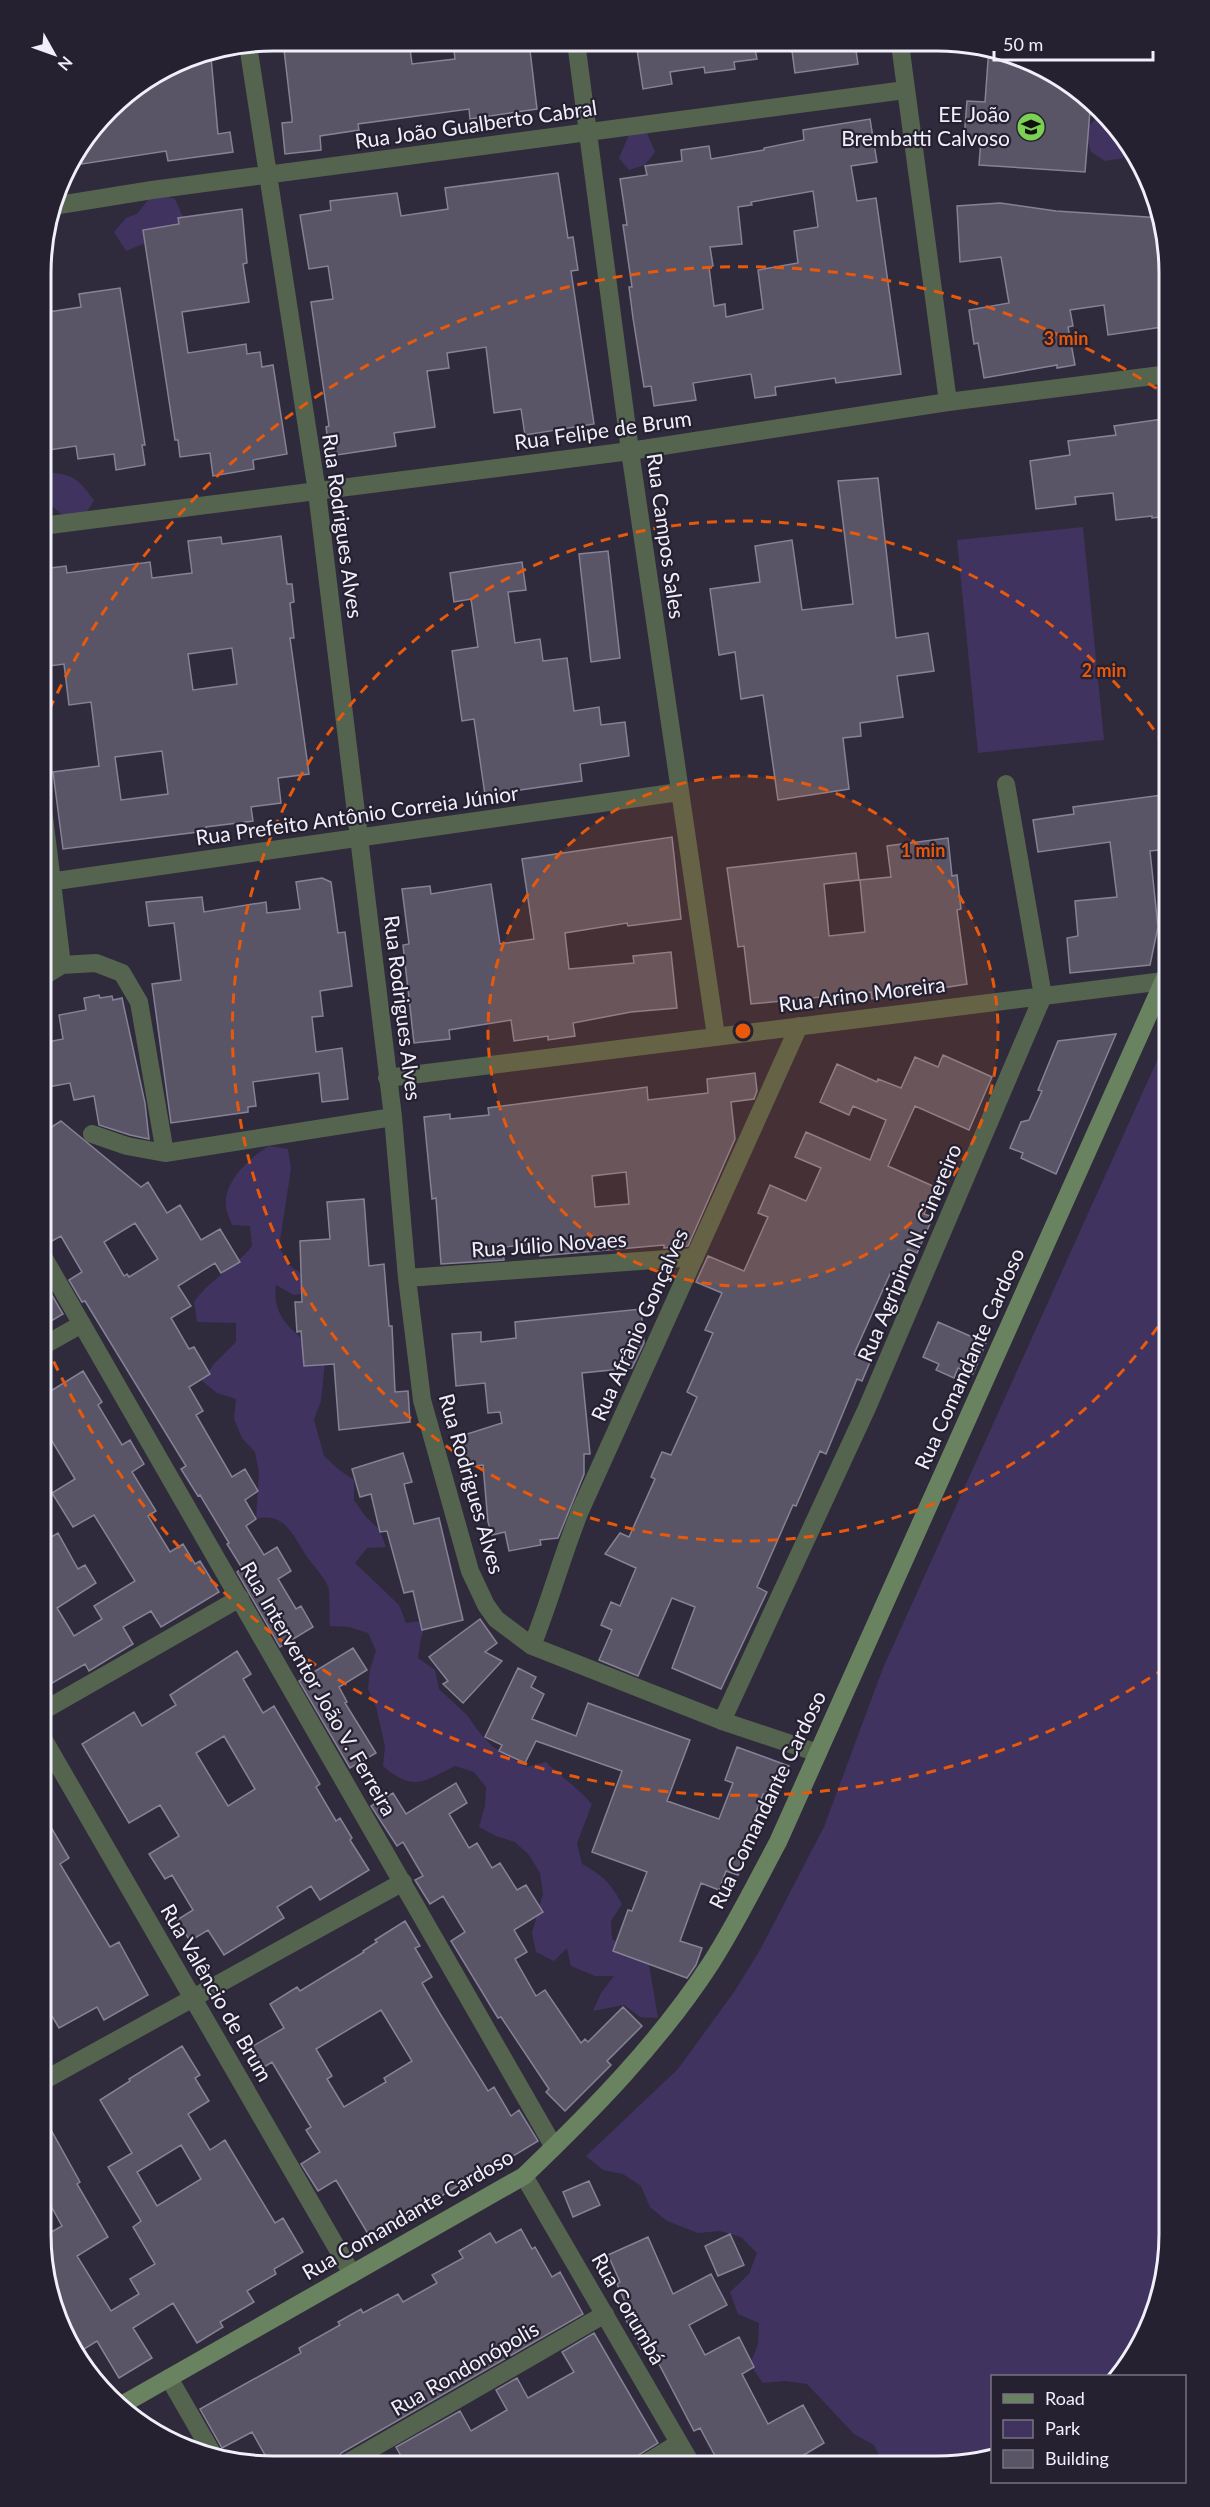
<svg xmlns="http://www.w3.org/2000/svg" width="1210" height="2507" viewBox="0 0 1210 2507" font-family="Lato,sans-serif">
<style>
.green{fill:#40335f}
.building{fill:#595567;stroke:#868295;stroke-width:1.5;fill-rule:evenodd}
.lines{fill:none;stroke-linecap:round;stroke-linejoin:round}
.street{stroke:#55644e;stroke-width:18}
.secondary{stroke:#698260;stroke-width:18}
.ring{fill:none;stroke:#e8590c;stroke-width:3;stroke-dasharray:10 8}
.labels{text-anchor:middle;stroke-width:4.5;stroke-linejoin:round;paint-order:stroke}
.poi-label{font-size:21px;fill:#f1effa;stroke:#252131;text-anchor:end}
.street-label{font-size:21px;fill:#f1effa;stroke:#252131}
.rim{fill:none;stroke:#f1effa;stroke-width:3}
.centre{fill:#e8590c;stroke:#252131;stroke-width:3}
.ring-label{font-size:18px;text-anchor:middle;font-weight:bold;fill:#e8590c;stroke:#252131;stroke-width:4.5;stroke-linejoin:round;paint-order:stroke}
</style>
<rect width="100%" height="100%" fill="#2f2b3c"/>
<path class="green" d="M1102,112L1127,143L1123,158L1105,161L1091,152L1084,131Z
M647,133L655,152L645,165L629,170L619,158L629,135Z
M154,192L175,199L183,217L182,228L126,251L114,232L126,218L137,214Z
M50,473C74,473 80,482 94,500L84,517L61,514L42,497L43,481Z
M1083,527L1104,740L978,753L957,540Z
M42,908C57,922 56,948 42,963Z
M1169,1034V2250L1152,2323L1121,2376H992V2459L937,2466H884L874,2445L854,2434L807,2384L785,2381L763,2383L750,2365L758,2344L759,2323L738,2314L730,2292L749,2274L757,2253L741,2237L720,2231L698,2233L667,2221L650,2207L641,2186L623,2174L603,2170L586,2156L678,2069L734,1992L760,1950L798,1877L824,1827L883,1668Z
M269,1146L288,1149L291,1169L279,1247L289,1265L305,1276L315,1292L294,1295L276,1285C270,1324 304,1335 325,1361L321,1401L314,1419L319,1438L324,1456L338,1469L354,1480V1500L365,1516L379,1529L386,1547L367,1548L355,1563L399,1605L406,1623L427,1620L421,1638L418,1658L435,1670L439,1689L467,1715L479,1732L493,1747L526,1767L546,1762C561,1777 578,1788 592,1804L577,1843L582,1864C602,1875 611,1883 622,1904L611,1921L612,1939L648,1959L658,2018L640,2017L624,2005L593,2011L601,1993L614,1976H595L571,1966L567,1948L554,1961L536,1952L532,1933L543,1894L540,1873L529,1855L515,1842L496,1836L479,1827L485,1806L486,1787L474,1772L455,1766C423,1782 413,1792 383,1766L385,1746L376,1707L368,1689L370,1669L376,1651L368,1633L349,1627L330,1626C329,1616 331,1591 327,1584C322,1575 314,1566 307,1557C294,1538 286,1511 256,1519L259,1472L255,1452L242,1438L234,1419L236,1399L217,1393L202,1381L213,1365L236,1342V1323L197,1322L194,1302C211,1278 234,1269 252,1246L250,1226L232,1225C230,1219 226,1212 226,1206C223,1182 250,1157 269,1146Z"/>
<path class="building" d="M283,41H409L412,64L455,59L453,42H529L537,109L470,119L469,109L358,124L359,130L320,136L321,150L285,154L282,123L292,122V118Z
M636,43H754L757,59L734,62L735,69L705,73L704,67L670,72L672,84L643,89Z
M791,44H855L858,64L795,73Z
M989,47L1040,65L1091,98L1085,172L979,165L981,140L964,139L967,101L985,102Z
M211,57L218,134L230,132L233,152L168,161L166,151L82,164L80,149L120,98L179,61Z
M870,119L877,162L851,166L857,201L876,198L901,374L836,383L835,378L775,387L776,395L755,398L751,374L693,383L696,400L654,406L651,386L644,387L633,318L629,287H632L623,225H627L620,179L647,175L645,166L682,161L681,150L709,146L711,159L764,150V148L804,140L803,130ZM813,191L818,227L794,231L798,263L758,270L763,309L726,317L725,304L714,306L709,267L713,266L710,247L742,244L738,207L752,205L751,202Z
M558,173L568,238L573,237L578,270L571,271L594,424L525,435L521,409L494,413L486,347L447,353L449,368L427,371L435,427L394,433L396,446L330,456L326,427L329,426L311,302L333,299L328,266L309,269L300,215L331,210L330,201L397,193L401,216L448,209L445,188Z
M1000,203L1056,211L1162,218L1170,273L1169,326L1108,335L1104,305L1070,310L1073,326L1068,327L1075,365L1057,368V365L984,378L978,343L974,344L969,310L1009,303L1001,257L960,262L957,206Z
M242,209L247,263L243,264L249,302L182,312L188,353L246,344L247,354L260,352L262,367L273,365L287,454L253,460L254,469L213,476L210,453L180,457L178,440H175L143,230L179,224L178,218Z
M120,288L145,445H142L145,465L116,470L114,454L78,459L76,446L42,451V313L81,307L79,294Z
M1169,418V516L1152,518V516L1116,520L1113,493L1075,497L1076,504L1036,509L1030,461L1070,455L1068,441L1116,435L1114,426Z
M878,478L896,638L928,633L934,671L897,676L903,717L860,723L861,736L843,738L849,789L778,800L763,695L741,699L735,652L719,655L710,589L760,582L755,546L792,540L802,610L853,604L838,481Z
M281,536L287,584H292L294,602L290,603L294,638H290L309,774L278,778L281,803L251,807L253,821L206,827V831L63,849L53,772L99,766L91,702L69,705L64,664L42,667V569L66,566L67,573L150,562L152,578L192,573L188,541L221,537L222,544ZM232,648L237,684L193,690L188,654ZM162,751L168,794L121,800L115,757Z
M608,551L620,658L591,662L579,554Z
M522,562L526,590L508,592L515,643L540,639L543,661L567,658L574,711L599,707L601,725L625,722L629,756L580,764L582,781L485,795L474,719L462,721L452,651L478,647L471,599L454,602L450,573Z
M1169,794V849L1150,851L1158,927L1150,965L1070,973L1067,938L1078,936L1075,901L1117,897L1110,842L1038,852L1033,820L1074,814L1073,807Z
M672,837L681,919L628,926L627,923L565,933L569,969L634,963L633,956L671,952L677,1008L631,1012L573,1023L575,1036L548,1040V1036L514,1041L511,1020L449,1030L450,1039L414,1043L403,945L409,944L402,889L430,886L431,894L491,884L500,944L534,939L522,859Z
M948,838L952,876L957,875L961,909L957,910L967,984L872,999L871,992L751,1004L744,946L738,947L727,868L856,853L859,880L824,884L829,936L865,932L860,880L891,877L887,846Z
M322,878L331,882L338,933L345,932L352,986L320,991L323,1016L312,1017L316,1052L342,1048L348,1099L322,1102L319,1073L253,1082L256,1106L248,1107V1112L171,1123L152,984L181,980L174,923L149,926L146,902L202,897L204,912L266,902L267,913L300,909L296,882Z
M99,995L100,998L112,996L113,1000L122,998L145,1103L149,1139L130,1135L99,1125L94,1096L74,1100L70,1083L42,1088V1043L63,1039L59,1015L86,1010L84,998Z
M1116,1034L1056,1174L1021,1158L1023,1153L1010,1148L1021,1122L1029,1120L1042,1091L1038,1090L1058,1041Z
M943,1055L992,1077L969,1130L915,1106L888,1166L935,1187L924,1214L933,1217L917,1253L908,1249L895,1276L890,1274L854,1354L870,1362L862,1381L857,1379L826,1454L820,1451L796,1506L793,1505L757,1587L767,1592L721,1689L672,1668L695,1607L672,1598L638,1676L599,1660L612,1630L601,1625L611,1602L620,1606L636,1568L605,1554L620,1533L629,1537L655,1479L651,1477L662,1452L671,1455L697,1397L687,1392L713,1333L705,1330L722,1293L696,1282L708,1256L744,1271L768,1217L758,1213L770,1185L806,1201L821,1168L795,1157L806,1132L870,1160L886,1120L853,1106L849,1115L820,1102L837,1064L877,1082L878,1079L901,1088L915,1057L938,1067Z
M755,1073L757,1091L754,1099L731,1102L735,1139L688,1246L664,1248V1245L540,1256L539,1244L503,1247L504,1260L441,1264L436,1198L432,1199L424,1117L450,1114V1119L489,1115L488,1108L647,1087L648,1100L708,1093L707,1079ZM626,1172L629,1204L595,1207L592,1176Z
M61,1121L141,1187L148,1182L167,1213L180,1205L201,1240L220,1229L240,1262L221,1273L215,1263L178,1286L191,1306L171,1318L189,1349L194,1347L210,1374L189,1387L203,1411L196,1415L232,1477L245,1469L258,1491L245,1500L256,1519L246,1526L264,1555L277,1547L291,1571L278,1579L296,1609L301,1606L313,1627L280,1647L237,1572L242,1568L227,1544L229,1543L200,1495L198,1496L181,1469L186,1466L85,1301L82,1302L69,1280L82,1272L61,1236L52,1241L41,1223L42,1176L49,1172L42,1161V1133ZM135,1223L158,1259L129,1277L127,1274L124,1276L104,1242Z
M364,1199L369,1266L384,1264L389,1326H392L395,1392L408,1391L410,1422L339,1430L334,1364L304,1366L301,1331L297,1332L295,1302H302L300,1241L330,1239L327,1202Z
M50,1292L63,1314L41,1327V1297Z
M641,1309L644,1343L632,1368L582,1373L590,1454H584V1474L558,1538L540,1540L541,1545L509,1551L505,1532L492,1535L488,1522L483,1465L466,1467L464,1435L502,1423L500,1412L488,1413L485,1383L456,1386L452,1334L481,1332V1342L516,1338L515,1322Z
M938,1322L986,1343L973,1374L958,1368L954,1378L936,1370L939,1364L923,1357Z
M83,1371L102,1402L98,1405L122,1445L130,1440L144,1464L132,1472L156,1511L148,1516L170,1552L183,1544L195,1564L200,1561L219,1592L161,1627L151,1611L123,1627L133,1644L89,1671L85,1664L47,1686L41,1676V1543L58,1533L78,1569L85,1565L96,1583L57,1608L74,1636L102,1619L94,1606L135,1581L94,1515L73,1527L52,1493L75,1479L41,1423V1397Z
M403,1453L412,1482L404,1484L414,1524L439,1518L463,1620L422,1630L413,1591L404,1593L387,1531L380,1532L371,1494L360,1497L352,1469Z
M480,1619L497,1643L485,1652L502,1661L463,1703L443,1684L448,1681L429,1657Z
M353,1648L367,1670L339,1687L347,1702L345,1703L376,1753L350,1768L299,1681Z
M237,1651L251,1674L243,1679L263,1713L274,1706L320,1784L316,1787L336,1821L340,1818L352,1838L350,1840L369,1870L320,1900L311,1886L277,1907L284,1918L224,1955L208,1930L190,1941L177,1920L193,1910L172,1875L165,1879L149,1854L179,1836L160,1805L129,1823L82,1744L134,1712L142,1726L176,1705L170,1695ZM224,1736L255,1789L228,1806L196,1753Z
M518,1668L536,1677L531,1687L544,1694L532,1719L576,1736L588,1703L690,1740L667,1801L719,1819L733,1783L725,1780L737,1747L789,1766L777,1799L763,1794L744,1844L748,1846L738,1875L726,1871L719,1890L701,1883L680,1941L702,1948L696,1965L687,1978L613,1951L628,1910L632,1911L647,1872L592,1852L622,1771L536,1741L525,1763L499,1751L502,1745L485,1737Z
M456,1783L467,1803L449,1814L469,1848L477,1843L492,1868L500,1863L517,1890L526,1885L543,1912L514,1930L527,1952L515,1959L536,1996L545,1990L581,2043L585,2039L588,2042L623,2007L642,2026L607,2061L611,2065L565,2111L546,2092L549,2089L501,2017L498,2018L451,1941L465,1932L443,1896L430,1904L415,1880L423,1876L403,1842L397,1846L371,1806L393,1793L406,1814Z
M41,1810L69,1858L60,1864L110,1947L119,1942L148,1995L104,2020L97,2007L59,2028L46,2006L41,2009Z
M405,1921L420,1946L415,1948L432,1977L422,1983L439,2012L488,2091L494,2087L511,2116L519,2110L538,2141L475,2179L474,2176L371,2239L336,2180L318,2191L301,2164L320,2152L306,2130L311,2127L272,2062L261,2069L248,2049L284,2028L270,2004L297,1987L300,1991L364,1952L363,1951L377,1942L375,1940ZM381,2010L412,2061L384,2078L386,2082L344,2107L327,2079L332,2076L316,2049Z
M182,2046L200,2075L195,2078L209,2101L188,2114L210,2150L225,2140L275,2223L283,2218L303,2252L274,2269L276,2274L247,2291L254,2302L220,2322L223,2327L197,2343L173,2303L133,2328L152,2358L119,2378L97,2341L76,2354L49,2295L41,2238L62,2226L41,2188V2112L80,2182L77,2184L108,2237L77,2256L111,2311L139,2294L130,2279L155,2264L133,2227L141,2221L108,2167L132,2153L100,2100L130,2081L129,2079ZM181,2145L201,2179L157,2206L137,2172Z
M589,2181L600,2205L573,2217L563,2192Z
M521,2229L532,2249L535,2247L552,2277L560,2272L583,2314L341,2453L336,2463L269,2462L252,2432L222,2448L200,2409L301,2353L299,2348L340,2325L338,2322L361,2309L363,2313L398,2294L403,2302L437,2283L432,2275L463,2258L459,2251L490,2233L496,2243Z
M730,2234L744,2265L718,2276L705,2246Z
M648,2237L673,2294L711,2274L727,2305L689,2325L705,2355L739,2337L754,2367L742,2374L768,2424L803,2405L824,2443L797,2459L801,2466L720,2465L700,2428L694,2431L649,2345L641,2349L625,2318L631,2315L617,2284L620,2282L608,2255Z
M594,2333L658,2443L637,2456L632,2465L405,2463L396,2447L460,2411L471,2431L507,2410L496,2390L517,2378L528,2398L574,2372L562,2352Z"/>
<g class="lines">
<path class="street" d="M576,42L630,451L716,1036
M900,44L948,402
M248,45L317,492L393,1117L407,1278L422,1400L470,1571L486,1605L496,1619L532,1646L722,1721L818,1753
M53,206L152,190L905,90
M42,526L630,451L948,402L1169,374
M42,800L62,965
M42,883L679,792
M42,977L62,965L96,963L122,973L139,1002L165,1153
M387,1078L1164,981
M92,1134L127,1146L165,1153L393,1117
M41,1253L554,2147
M407,1278L695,1257
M41,1347L82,1324
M532,1646C550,1601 562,1556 580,1511L799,1026
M41,1712L240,1598
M722,1721L867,1408L1043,996L1006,784
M41,1735L352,2274
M41,2082L403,1882
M524,2176L692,2465
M169,2378L215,2458
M347,2463L605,2314
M643,2465L679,2443"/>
<path class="secondary" d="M118,2407L524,2176C592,2111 659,2043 711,1963C736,1924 756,1883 778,1842L1169,969"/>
</g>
<circle cx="743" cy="1031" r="255" fill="#e8590c" fill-opacity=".12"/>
<g class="ring">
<circle cx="743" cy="1031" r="255"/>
<path d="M1168 1312A510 510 0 1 1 1168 750"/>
<path d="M1165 1668A764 764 0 0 1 42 1336M42 726A764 764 0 0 1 1165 394"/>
</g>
<defs>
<g id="school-disc" transform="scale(1.5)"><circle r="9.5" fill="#7cd154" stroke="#252131"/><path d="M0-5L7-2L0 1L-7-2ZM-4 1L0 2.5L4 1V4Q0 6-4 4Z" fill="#111"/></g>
</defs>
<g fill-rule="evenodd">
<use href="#school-disc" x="1031" y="127"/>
</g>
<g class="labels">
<g class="poi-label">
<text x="1010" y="122">EE João<tspan x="1010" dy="24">Brembatti Calvoso</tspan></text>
</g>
<g class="street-label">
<text transform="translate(476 125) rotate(-8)" y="7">Rua João Gualberto Cabral</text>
<text transform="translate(603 431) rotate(-8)" y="7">Rua Felipe de Brum</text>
<text transform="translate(342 526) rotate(82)" y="7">Rua Rodrigues Alves</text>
<text transform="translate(665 536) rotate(82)" y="7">Rua Campos Sales</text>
<text transform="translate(357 816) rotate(-8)" y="7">Rua Prefeito Antônio Correia Júnior</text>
<text transform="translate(862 995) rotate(-7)" y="7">Rua Arino Moreira</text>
<text transform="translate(402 1008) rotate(83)" y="7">Rua Rodrigues Alves</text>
<text transform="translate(549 1245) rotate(-4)" y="7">Rua Júlio Novaes</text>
<text transform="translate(910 1253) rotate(-67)" y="7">Rua Agripino N. Cinereiro</text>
<text transform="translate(640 1325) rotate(-66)" y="7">Rua Afrânio Gonçalves</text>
<text transform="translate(970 1359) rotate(-66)" y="7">Rua Comandante Cardoso</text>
<text transform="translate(471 1484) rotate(74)" y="7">Rua Rodrigues Alves</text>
<text transform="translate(318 1689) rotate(60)" y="7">Rua Interventor João V. Ferreira</text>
<text transform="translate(768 1800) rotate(-64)" y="7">Rua Comandante Cardoso</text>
<text transform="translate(216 1993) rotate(60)" y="7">Rua Valêncio de Brum</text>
<text transform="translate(408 2215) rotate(-30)" y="7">Rua Comandante Cardoso</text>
<text transform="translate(628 2309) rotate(60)" y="7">Rua Corumbá</text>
<text transform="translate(465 2369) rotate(-30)" y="7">Rua Rondonópolis</text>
</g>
</g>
<path d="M0 0H1210V2507H0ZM273 51H937A222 222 0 0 1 1159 273V2234A222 222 0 0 1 937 2456H273A222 222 0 0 1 51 2234V273A222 222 0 0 1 273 51Z" fill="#252131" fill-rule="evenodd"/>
<path class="rim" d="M273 51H937A222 222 0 0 1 1159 273V2234A222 222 0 0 1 937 2456H273A222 222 0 0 1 51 2234V273A222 222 0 0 1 273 51Z"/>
<circle cx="743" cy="1031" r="9" class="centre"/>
<g class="ring-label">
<text x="1066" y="345">3 min</text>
<text x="1104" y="677">2 min</text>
<text x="923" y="857">1 min</text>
</g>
<rect x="991" y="2375" width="195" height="108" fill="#252131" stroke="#777381" stroke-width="1.5"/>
<rect x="1003" y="2394" width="30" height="9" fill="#698260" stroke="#777381" stroke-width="1.5"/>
<text x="1045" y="2405" font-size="18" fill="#f1effa">Road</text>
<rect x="1003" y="2420" width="30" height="18" fill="#40335f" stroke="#777381" stroke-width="1.5"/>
<text x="1045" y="2435" font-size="18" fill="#f1effa">Park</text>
<rect x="1003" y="2450" width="30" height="18" fill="#595567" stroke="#777381" stroke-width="1.5"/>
<text x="1045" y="2465" font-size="18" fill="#f1effa">Building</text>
<g transform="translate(54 54) rotate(130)" stroke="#252131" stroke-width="4.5" paint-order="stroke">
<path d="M0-4.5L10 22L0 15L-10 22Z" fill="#f1effa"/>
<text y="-9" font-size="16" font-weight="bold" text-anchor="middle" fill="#f1effa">N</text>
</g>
<path d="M994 51v9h159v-9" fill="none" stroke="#f1effa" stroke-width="3"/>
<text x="1003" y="51" font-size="18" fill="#f1effa" stroke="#252131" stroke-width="4.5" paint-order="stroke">50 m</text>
</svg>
